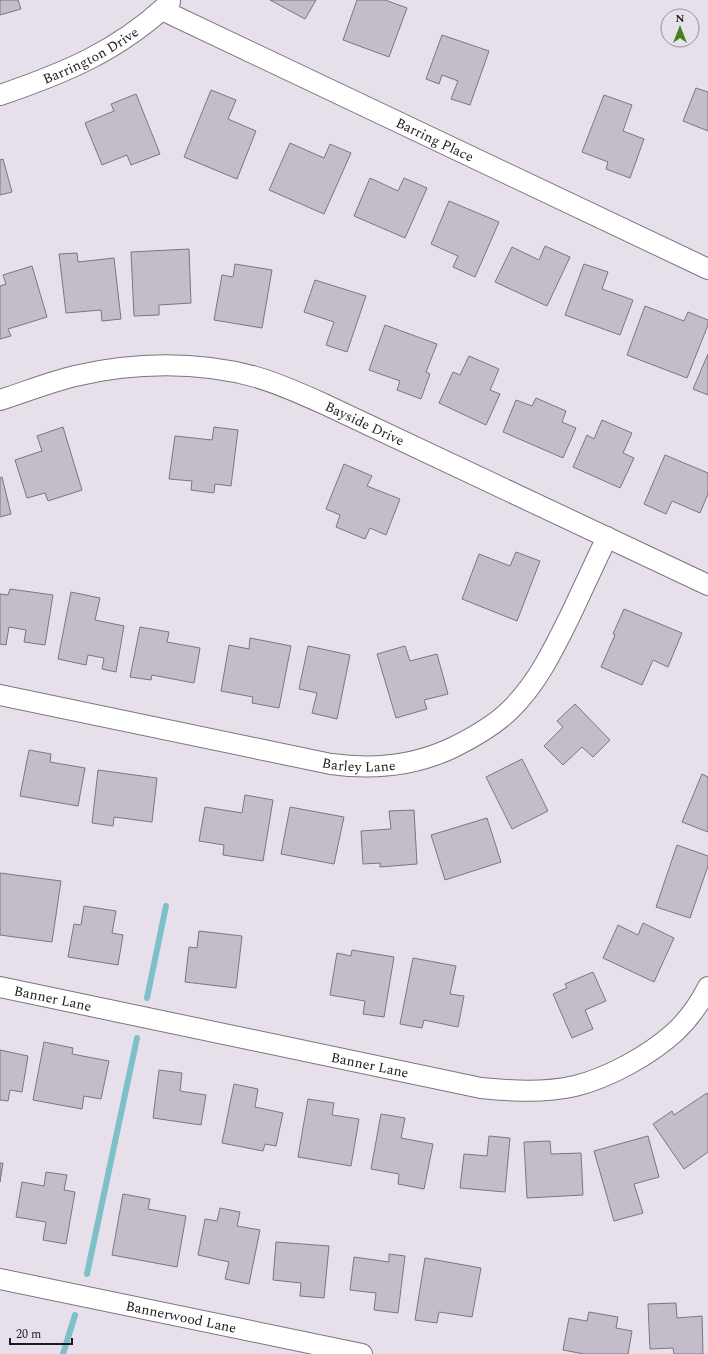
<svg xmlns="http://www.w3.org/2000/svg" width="708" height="1354" viewBox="0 0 708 1354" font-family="Spectral,serif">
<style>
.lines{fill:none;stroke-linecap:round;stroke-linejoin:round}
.stream{stroke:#7dc0c8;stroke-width:6}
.building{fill:#c3bdc9;stroke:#7b7681}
.minor-casing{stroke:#7c757f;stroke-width:22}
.minor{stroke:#fff;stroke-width:20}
.labels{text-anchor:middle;stroke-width:3;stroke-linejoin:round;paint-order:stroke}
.street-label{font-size:14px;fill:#1c1a1e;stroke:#e7dfea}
</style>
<rect width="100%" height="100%" fill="#e7dfea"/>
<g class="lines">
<path class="stream" d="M147,998L166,906
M87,1274L137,1038
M63,1354L75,1315"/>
</g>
<path class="building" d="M0,0H18L21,9L0,15Z
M270,0H316L305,19Z
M357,0H385L407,8L389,57L343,40Z
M442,35L489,51L470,105L451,99L458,81L442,75L439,84L426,79Z
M696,88L708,92V131L683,121Z
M211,90L236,100L228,119L256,131L237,179L184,157Z
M136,94L160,154L131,165L127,155L102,165L85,123L114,111L111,104Z
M604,95L632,105L623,131L644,139L630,178L606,169L608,162L582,152Z
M290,143L324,158L330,144L351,153L324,214L269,190Z
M3,159L12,192L0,195V160Z
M370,178L398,191L404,178L427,188L405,238L354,216Z
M449,201L499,222L475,277L453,267L458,256L431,244Z
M545,246L570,257L547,306L495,282L512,247L539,260Z
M189,249L191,303L159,305V315L134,316L131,252Z
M77,253L78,262L114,258L121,319L102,321L101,310L66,313L59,254Z
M235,264L272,270L262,328L214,320L222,275L233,277Z
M584,264L608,272L602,289L633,300L620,335L565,315Z
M32,266L47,317L8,329L11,336L0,339V286L6,284L3,275Z
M315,280L366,296L347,352L326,345L334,322L304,312Z
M645,306L684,321L688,312L708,320V325L687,378L627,355Z
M385,325L437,344L426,372L430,374L421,399L397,390L400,381L369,370Z
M708,354V395L693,389Z
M469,356L499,369L490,390L500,394L486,425L439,403L453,372L460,375Z
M536,398L566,411L562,422L576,428L563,458L503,432L516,400L532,406Z
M602,420L632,433L623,453L634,458L620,488L573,467L587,435L594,439Z
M63,427L82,490L48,501L45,493L27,498L15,460L42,451L37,436Z
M214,427L238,430L231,486L215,484L214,493L191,490L192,481L169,479L175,436L212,440Z
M665,455L708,473V494L700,513L672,501L666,514L644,504Z
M344,464L372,476L367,486L400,499L386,535L370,528L365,539L336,527L340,515L326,509Z
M2,477L11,514L0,517V478Z
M516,552L540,561L517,621L462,599L479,554L510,566Z
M10,589L53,595L45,645L24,642L26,630L9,627L6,645L0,644V594L8,595Z
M71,592L100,598L95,620L124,626L116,672L102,669L104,658L88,655L86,665L58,659Z
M624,609L682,633L668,667L653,660L642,685L601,667L615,635L613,634Z
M140,627L169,632L167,642L200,648L194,683L152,675L151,680L130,677Z
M250,638L291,646L279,708L252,703L253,697L221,691L229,645L249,649Z
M308,646L350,655L337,719L312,713L317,693L299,689Z
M405,646L410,661L437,654L448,694L424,700L427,709L396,718L377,654Z
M575,704L610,740L593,757L582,747L563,765L544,746L563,727L557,721Z
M29,750L51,754L50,762L85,768L78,806L20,796Z
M522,759L548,811L512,829L486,777Z
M98,770L157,778L152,822L114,817L113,826L92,823Z
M702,774L708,777V832L682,822Z
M245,795L273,800L263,861L223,855L224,845L199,841L205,807L242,813Z
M290,807L344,817L334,864L281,854Z
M414,810L417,864L380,867V863L363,864L361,831L391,829L389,811Z
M487,818L501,862L445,880L431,835Z
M677,845L708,856V866L690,918L656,907Z
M0,873L61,881L52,942L0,935Z
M84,906L116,911L112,933L123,935L118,965L68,957L74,924L81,925Z
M643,923L674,938L654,982L603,958L618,925L638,935Z
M199,931L242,936L236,988L185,982L189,947L197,948Z
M352,950L394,957L384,1017L363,1014L365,1001L330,995L337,953L351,956Z
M413,958L456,966L450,994L464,996L458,1027L424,1020L422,1028L400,1024Z
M593,972L606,1001L585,1010L593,1029L572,1038L553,994L567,988L565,984Z
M44,1042L73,1048L72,1054L109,1061L101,1099L84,1096L82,1109L33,1100Z
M0,1050L28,1056L22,1092L10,1090L8,1101L0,1100Z
M159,1070L182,1073L180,1091L206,1095L201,1125L153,1118Z
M234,1084L258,1089L255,1107L283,1113L276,1146L265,1144L263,1151L222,1143Z
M707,1093L708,1095V1152L684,1169L653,1124L672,1111L674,1115Z
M308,1099L334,1103L332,1115L359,1119L351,1166L298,1157Z
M381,1114L405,1118L401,1138L433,1144L424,1189L398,1184L399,1174L371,1169Z
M489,1136L510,1138L505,1192L460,1188L464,1154L487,1156Z
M648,1136L659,1177L634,1184L643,1213L614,1221L594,1151Z
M550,1141L551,1154L581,1153L583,1195L527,1198L524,1142Z
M0,1163H3L0,1182Z
M46,1172L67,1175L64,1190L75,1192L66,1244L43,1240L46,1222L16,1217L22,1182L44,1186Z
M123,1194L150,1199L148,1209L186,1216L177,1267L112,1255Z
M220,1208L240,1212L237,1226L260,1230L249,1284L225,1279L229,1262L198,1255L205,1219L217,1221Z
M276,1242L329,1246L324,1298L300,1296L301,1283L273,1280Z
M389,1254L405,1256L398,1313L374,1310L376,1293L350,1290L354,1257L389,1262Z
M425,1258L481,1268L472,1317L439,1312L437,1323L415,1320Z
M676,1303L677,1318L702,1316L703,1354H674L673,1348L650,1349L648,1304Z
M589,1312L618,1317L616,1328L632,1331L628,1354H584L563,1350L569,1318L587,1321Z"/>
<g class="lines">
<g class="minor-casing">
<g id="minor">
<path id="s1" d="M162,10L708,269"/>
<path id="s2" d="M0,95C65,73 120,50 170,2"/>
<path id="s3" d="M0,400C25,392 50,382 75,376C134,362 198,361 256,377C280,384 302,394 324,404L708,585"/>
<path id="s4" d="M0,695L331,764C374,770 415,766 454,747C474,737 494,726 510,710C538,683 554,648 571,614C583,588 595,563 607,537"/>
<path id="s5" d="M0,987L481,1088C512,1091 544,1093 575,1086C608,1078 648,1056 674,1033C687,1021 700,1003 708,987"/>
<path id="s6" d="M0,1279L362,1354"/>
</g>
</g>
<use href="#minor" class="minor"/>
</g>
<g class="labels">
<g class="street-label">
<text dy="5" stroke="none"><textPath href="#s2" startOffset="99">Barrington Drive</textPath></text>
<text dy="5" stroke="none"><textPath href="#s1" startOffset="302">Barring Place</textPath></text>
<text dy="5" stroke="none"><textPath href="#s3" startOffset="380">Bayside Drive</textPath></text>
<text dy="5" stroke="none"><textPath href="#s4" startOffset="366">Barley Lane</textPath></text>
<text dy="5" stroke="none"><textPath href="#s5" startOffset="54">Banner Lane</textPath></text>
<text dy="5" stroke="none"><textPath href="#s5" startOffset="378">Banner Lane</textPath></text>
<text dy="5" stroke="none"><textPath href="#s6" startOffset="185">Bannerwood Lane</textPath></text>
</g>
</g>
<g transform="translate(680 28)"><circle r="19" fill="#e7dfea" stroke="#969098"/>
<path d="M0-3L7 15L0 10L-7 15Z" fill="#438221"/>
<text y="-6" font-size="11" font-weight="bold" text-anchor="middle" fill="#1c1a1e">N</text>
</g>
<path d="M10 1338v6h62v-6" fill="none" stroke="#1c1a1e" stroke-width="2"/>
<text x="16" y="1338" font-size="12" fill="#1c1a1e" stroke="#e7dfea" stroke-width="3" paint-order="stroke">20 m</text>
</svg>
